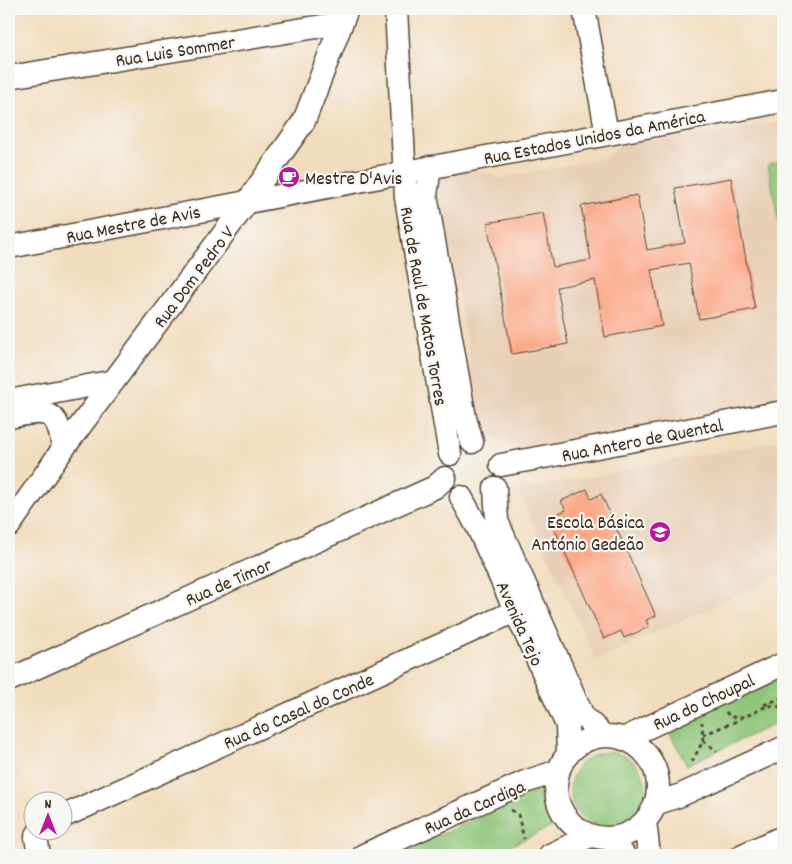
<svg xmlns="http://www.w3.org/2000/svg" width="792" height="864" viewBox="0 0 792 864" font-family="Dekko,sans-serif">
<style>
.built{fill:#e9cfb6}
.green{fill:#8dc477;stroke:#64774a}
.building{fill:#fca989}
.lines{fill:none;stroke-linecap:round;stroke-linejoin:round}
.minor-casing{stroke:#564536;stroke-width:25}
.path{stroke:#564536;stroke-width:3;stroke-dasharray:4 4;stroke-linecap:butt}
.minor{stroke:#fff;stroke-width:22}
.labels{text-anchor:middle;stroke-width:4.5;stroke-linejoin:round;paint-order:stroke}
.street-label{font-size:19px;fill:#3b2a1e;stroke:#f6f6f2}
.poi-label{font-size:19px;fill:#3b2a1e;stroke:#f6f6f2;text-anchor:start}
</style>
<rect width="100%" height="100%" fill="#f6f6f2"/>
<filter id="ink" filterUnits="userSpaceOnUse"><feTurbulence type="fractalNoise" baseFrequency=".02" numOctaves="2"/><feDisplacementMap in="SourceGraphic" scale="10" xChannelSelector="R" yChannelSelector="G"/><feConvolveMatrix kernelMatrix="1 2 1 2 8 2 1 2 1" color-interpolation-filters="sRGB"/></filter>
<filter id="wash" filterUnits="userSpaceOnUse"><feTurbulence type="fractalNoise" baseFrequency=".0096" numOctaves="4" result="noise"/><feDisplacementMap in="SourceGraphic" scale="20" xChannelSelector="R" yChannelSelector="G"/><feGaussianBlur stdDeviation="1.12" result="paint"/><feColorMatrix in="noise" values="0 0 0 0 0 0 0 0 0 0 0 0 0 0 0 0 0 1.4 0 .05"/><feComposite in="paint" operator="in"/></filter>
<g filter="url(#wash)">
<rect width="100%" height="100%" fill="#f1ddbe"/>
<path class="built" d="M783,121V401L522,449L505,444L480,427L476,423L466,375L472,374L443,206L436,207L437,179L440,175L470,167L500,178L604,158L619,146L675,135L674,129L688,126L698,138Z
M783,439V574L596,660L518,491Z"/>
<path class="green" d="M783,161V247L768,164Z
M783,675V720L687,765L666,727Z
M570 790a38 38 0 1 1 76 0a38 38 0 1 1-76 0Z
M536,791L553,826L490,855H396Z"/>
<g id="blocks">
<path class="building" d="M731,178L755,309L699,319L689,263L651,270L662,326L605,337L595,280L557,287L568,344L512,354L487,223L543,213L553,267L591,260L581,206L637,195L647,250L685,243L675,188Z
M587,489L591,499L601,494L656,616L646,620L649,627L624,638L621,631L604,639L549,517L566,510L561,501Z"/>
</g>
</g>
<g filter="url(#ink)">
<use href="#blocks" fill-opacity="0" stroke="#564536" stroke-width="1"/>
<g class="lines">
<g class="minor-casing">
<path id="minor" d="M396,9L406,198L450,454
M584,9L607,134
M9,77L341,23
M430,167L426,195L465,418L472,442
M9,247L783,101
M9,401L114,381
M9,417C46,410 58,407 63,449
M501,465L783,412
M495,488L497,521L533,603L583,716L604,736
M461,497L478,528L567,725L568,753
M9,526L63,449L248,201L304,121L347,9
M9,680L435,487L445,478
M556 787a51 51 0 1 1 102 0a51 51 0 1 1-102 0Z
M623,739L783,664
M655,804L681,795L783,748
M62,817L533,603
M645,821L649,855
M609,838L624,855
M39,855L36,837L39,832
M364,855L525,782L558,771
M550,855L590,836
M743,855L783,837"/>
</g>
<path class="path" d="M764,705L783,697
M726,712L730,717C735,717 742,718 746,716C759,711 768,701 783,708
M703,735L741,719
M703,741L717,751
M692,762L703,741L702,722
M511,810L518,814L524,839"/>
<use href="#minor" class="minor"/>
</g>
</g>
<defs>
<g id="cafe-disc" transform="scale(1.125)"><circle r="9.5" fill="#b5179e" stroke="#f6f6f2"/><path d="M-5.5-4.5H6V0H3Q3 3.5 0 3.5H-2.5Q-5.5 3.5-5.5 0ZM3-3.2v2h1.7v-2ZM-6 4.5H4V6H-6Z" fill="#fff"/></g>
<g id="school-disc" transform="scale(1.125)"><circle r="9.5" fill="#b5179e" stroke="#f6f6f2"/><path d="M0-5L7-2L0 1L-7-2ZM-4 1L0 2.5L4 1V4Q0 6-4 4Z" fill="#fff"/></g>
</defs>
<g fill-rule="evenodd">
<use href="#cafe-disc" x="289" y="177"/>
<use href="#school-disc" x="660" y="532"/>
</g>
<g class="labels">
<g class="street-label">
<text transform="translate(175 50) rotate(-9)" y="7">Rua Luis Sommer</text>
<text transform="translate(594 136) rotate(-11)" y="7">Rua Estados Unidos da América</text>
<text transform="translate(133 223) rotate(-11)" y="7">Rua Mestre de Avis</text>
<text transform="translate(193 276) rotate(-53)" y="7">Rua Dom Pedro V</text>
<text transform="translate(425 306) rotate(80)" y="7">Rua de Raul de Matos Torres</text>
<text transform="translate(642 439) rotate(-11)" y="7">Rua Antero de Quental</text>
<text transform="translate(228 581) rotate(-24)" y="7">Rua de Timor</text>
<text transform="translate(521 623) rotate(66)" y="7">Avenida Tejo</text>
<text transform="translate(703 701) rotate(-25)" y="7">Rua do Choupal</text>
<text transform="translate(298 710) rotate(-24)" y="7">Rua do Casal do Conde</text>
<text transform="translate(474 806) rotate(-24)" y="7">Rua da Cardiga</text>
</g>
<g class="poi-label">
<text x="305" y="184">Mestre D'Avis</text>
<text x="644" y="528" text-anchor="end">Escola Básica<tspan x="644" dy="22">António Gedeão</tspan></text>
</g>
</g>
<rect width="792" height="864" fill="none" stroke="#f6f6f2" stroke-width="30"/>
<g transform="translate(48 816)"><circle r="24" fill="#f6f6f2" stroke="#aba49d"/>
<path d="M0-4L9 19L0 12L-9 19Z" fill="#b5179e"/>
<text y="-8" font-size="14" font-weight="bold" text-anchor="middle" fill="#3b2a1e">N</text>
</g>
</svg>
